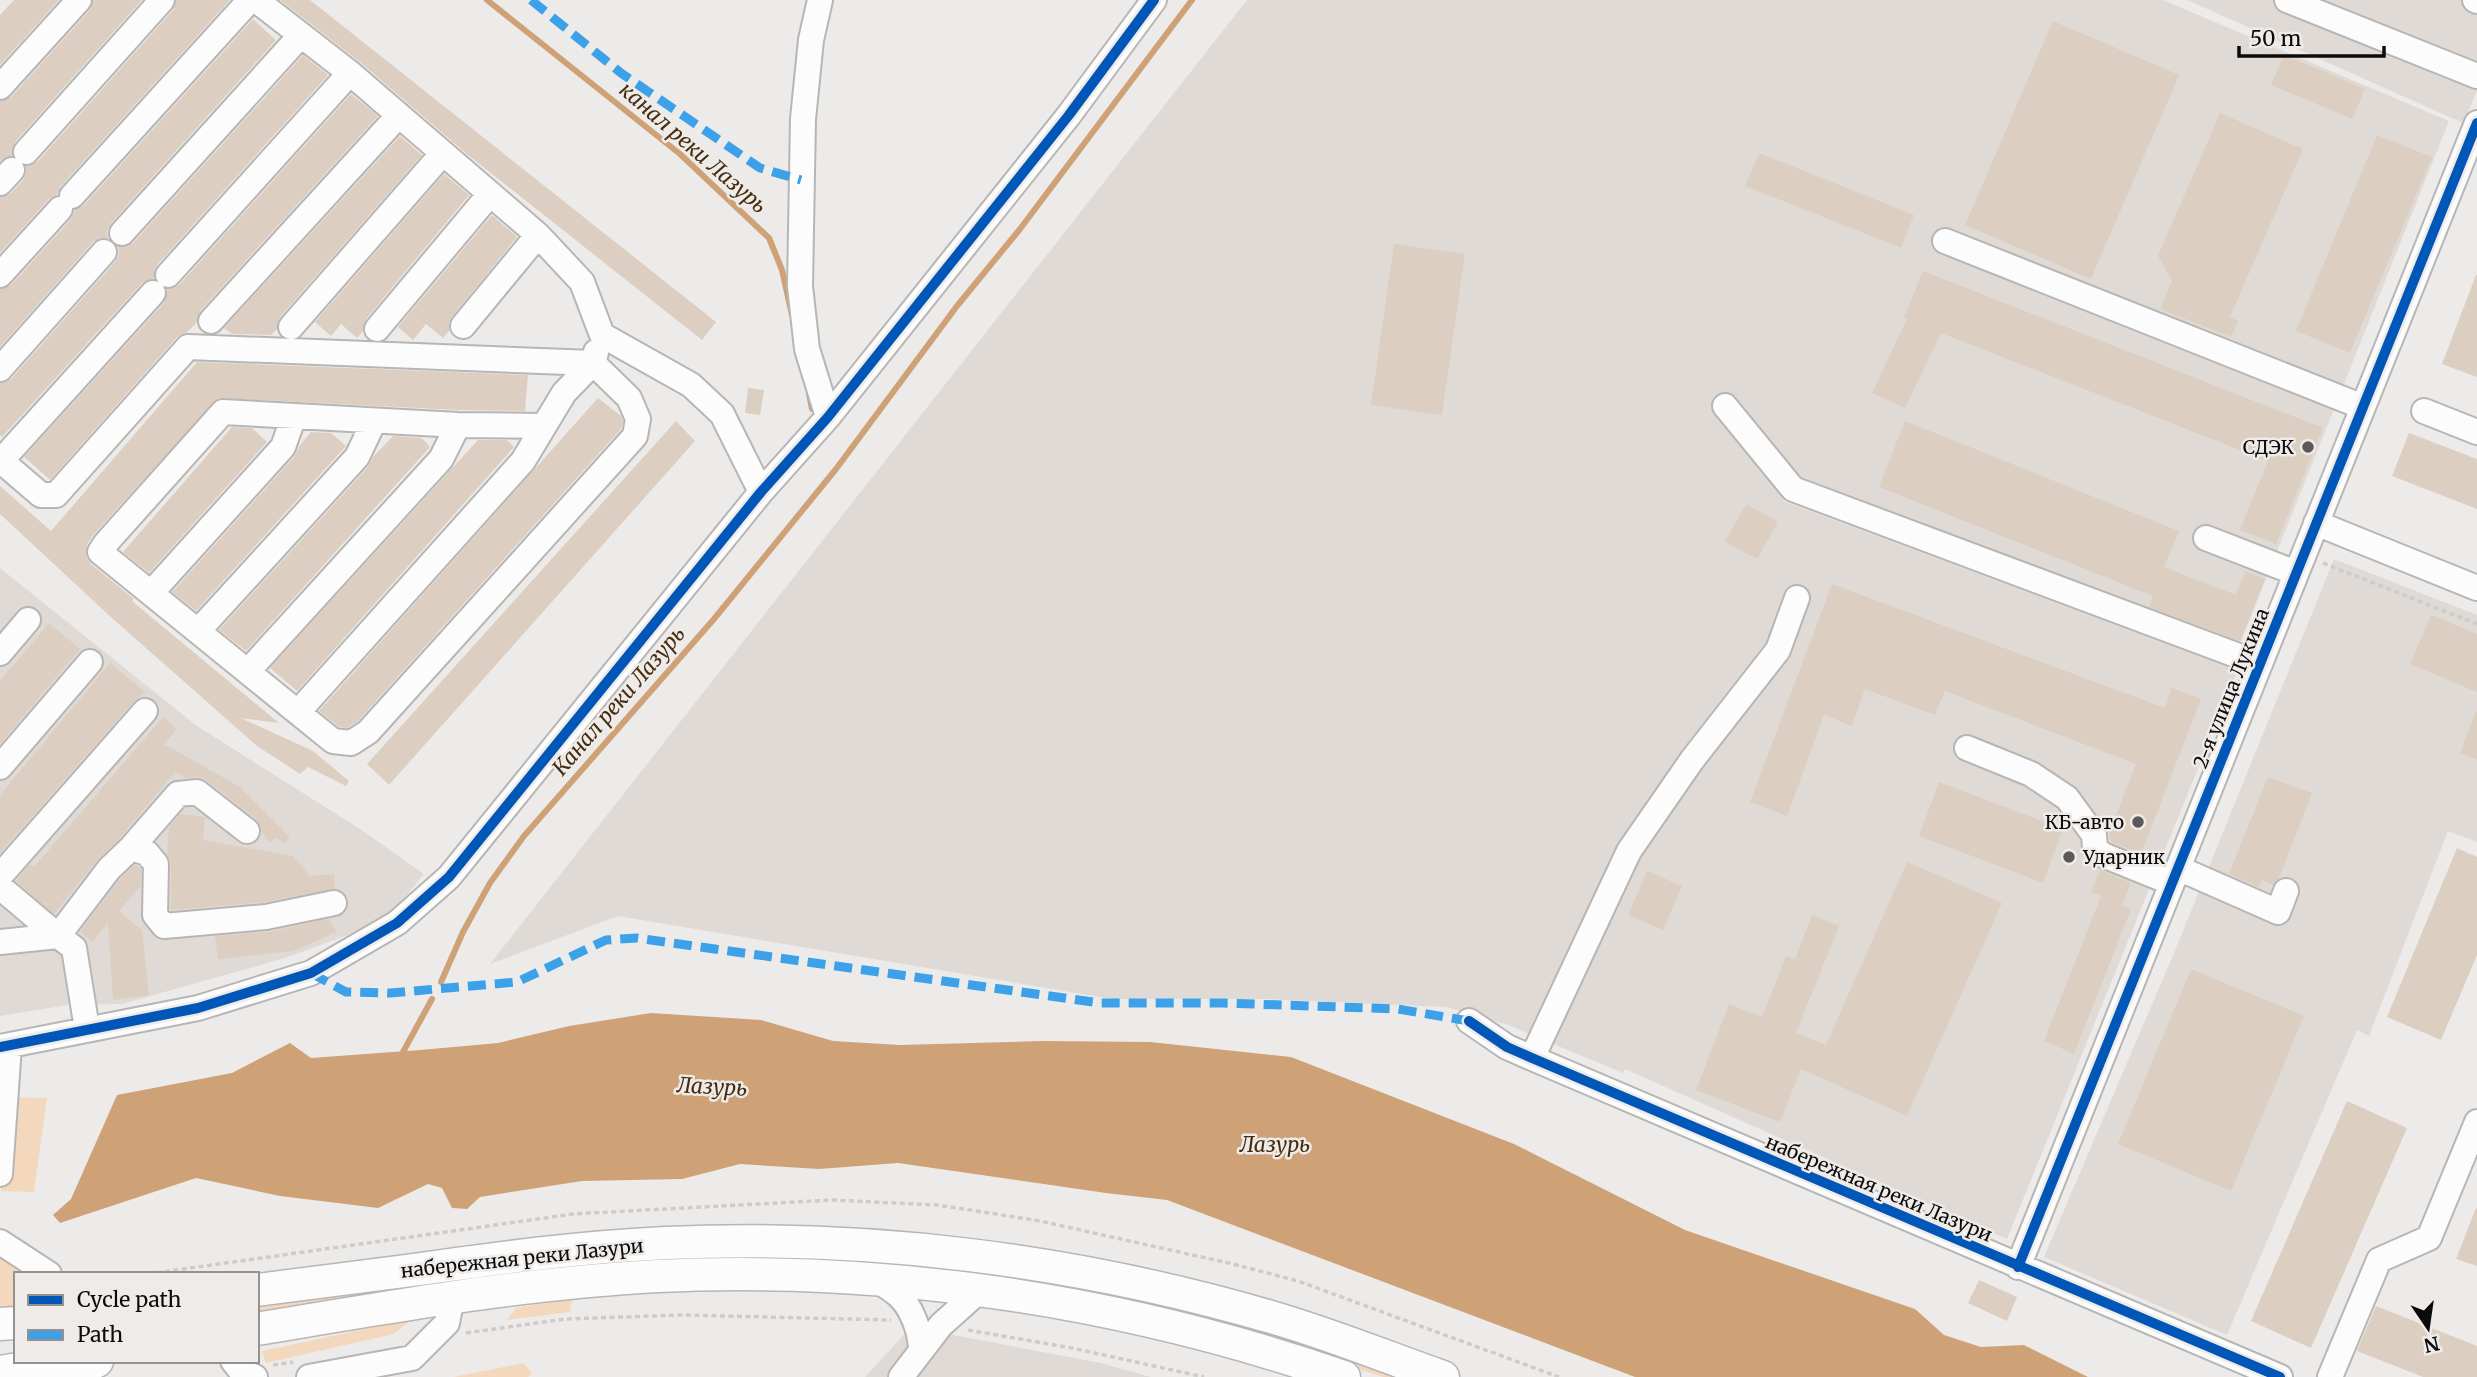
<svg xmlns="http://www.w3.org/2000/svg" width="2477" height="1377" viewBox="0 0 2477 1377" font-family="Merriweather,serif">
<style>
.built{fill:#e0dad6}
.green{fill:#f4d8be}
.water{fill:#cea276}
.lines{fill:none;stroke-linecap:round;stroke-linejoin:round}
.stream{stroke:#cea276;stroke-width:6}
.building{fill:#dccec1}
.minor-casing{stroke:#b7b6b5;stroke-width:28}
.major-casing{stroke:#b7b6b5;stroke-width:35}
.path{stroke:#cdcccb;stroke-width:3.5;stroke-dasharray:5 3.5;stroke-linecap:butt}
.minor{stroke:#fcfcfc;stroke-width:24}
.major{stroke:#fcfcfc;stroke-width:32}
.quiet{stroke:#3ca1e9;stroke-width:9;stroke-dasharray:18 9;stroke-linecap:butt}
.cycleway-casing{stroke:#eeebe8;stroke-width:15}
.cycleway{stroke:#0057b8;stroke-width:10}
.poi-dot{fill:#5b5959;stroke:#eeebe8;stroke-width:2.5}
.labels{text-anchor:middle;stroke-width:5;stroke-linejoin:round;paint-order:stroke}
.poi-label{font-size:19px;fill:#0c0b0b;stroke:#eeebe8;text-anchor:end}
.street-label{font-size:19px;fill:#0c0b0b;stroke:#eeebe8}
.water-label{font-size:21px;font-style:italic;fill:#462c11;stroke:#eeebe8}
</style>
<rect width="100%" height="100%" fill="#edebe9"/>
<path class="built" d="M1247,0H2163L2449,121L2239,647L1793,477L1783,501L2238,670L2007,1239L1625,1069L1623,1073L1508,1025L1446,1007L1266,999H1111L618,916L490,964Z
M2187,0H2477V91L2463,123Z
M2334,559L2477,615V842L2448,831L2369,1036L2357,1030L2227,1335L2044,1257L2174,953Z
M0,568L197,726L360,829L424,874L386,921L285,958L122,1004L68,1005L0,1016Z
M911,1327L1101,1363L1151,1377H865Z"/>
<path class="green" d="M13,1097L47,1098L34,1192L1,1191Z
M742,1252L959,1263L1210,1312L1410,1377H1383L1205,1319L1059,1287L936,1269L826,1260L740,1261L480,1283L476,1277L480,1273L593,1260Z
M0,1257L23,1274H16V1307H0Z
M409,1283L412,1287L409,1291L257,1315V1306Z
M572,1299L570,1312L507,1320L516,1308Z
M412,1319L394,1334L266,1363L262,1351Z
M524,1363L532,1373L528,1377H453Z"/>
<path class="water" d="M651,1013L761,1020L833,1041L900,1045L1042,1041L1150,1042L1291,1057L1514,1144L1685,1230L1915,1309L1944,1335L1981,1347L2024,1345L2088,1377H1635L1167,1200L1106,1193L898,1163L819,1169L740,1164L682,1179L582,1181L480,1197L467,1209L452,1208L442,1188L428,1184L378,1208L280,1196L196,1178L60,1223L53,1215L71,1199L117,1095L232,1073L290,1043L311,1058L420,1050L498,1043L569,1026Z"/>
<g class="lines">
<path class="stream" d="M487,0L680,154L769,238L782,270L792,315
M809,394L812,409
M441,982L463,932L490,883L524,836L714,619L836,469L957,306L1020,229L1192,0
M406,1059L403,1052L432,999"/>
</g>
<path class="building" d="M14,0H59L0,65V15Z
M93,0H142L15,142L12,156L0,161V101L11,97L90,10Z
M176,0H230L61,186L57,195L49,199L0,253V197L10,194L23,180L26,174V166L37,162L173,10Z
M280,0H310L716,322L702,340L468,155L360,62Z
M253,19L276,40L111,223L107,231L108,238H100L93,242L0,347V289L11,285L71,219L75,210L83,206Z
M2053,21L2179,75L2091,279L1965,225Z
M303,55L328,75L157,265L154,278L142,283L2,437L0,435V383L11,379L115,262L119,254L118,247H126L133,243Z
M2284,55L2365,89L2352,119L2271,85Z
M351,94L378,116L200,311L197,322L187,332L177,337L50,480L24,457L164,303L167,290L179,285Z
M2220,113L2303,149L2230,317L2238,321L2231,337L2160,309L2172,281L2158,256Z
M2377,135L2432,157L2350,353L2296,331Z
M400,136L422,155L280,317L277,329L271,335L232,334L224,328Z
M1759,153L1914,215L1901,248L1745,186Z
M444,174L469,195L366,319L363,331L357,338L341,324L331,336L315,322Z
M492,215L517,237L452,317L449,323V331L443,338L426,324L413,340L398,327Z
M1394,244L1465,254L1442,415L1371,405Z
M1923,271L2323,428L2276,544L2240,530L2268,461L1941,333L1905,408L1872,393L1907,319L1904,318Z
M2476,275H2477V377L2442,364Z
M197,362L528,375L525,411L458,410L218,398L95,533L87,544L86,557L91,564L134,599L132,601L279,723L241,718L313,751L349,781L346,786L308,767L300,774L257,746L113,619L0,514V486L51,531Z
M748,388L764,390L760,415L745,413Z
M598,398L621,416L623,421L621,429L358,721L347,728L339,727L319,711Z
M676,421L695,441L389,785L367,764Z
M1905,421L2179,531L2164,567L2236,595L2245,571L2265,579L2240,641L2149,607L2153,596L1879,487Z
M232,427L252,428L267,442L149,573L123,552Z
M311,432L331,433L346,446L196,611L172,592L294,457L300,445Z
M2409,433L2477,459V509L2392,476Z
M393,436L422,438L430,447L246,651L219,630L368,467L373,457Z
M478,440H507L514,447L297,691L270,668Z
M1746,504L1778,522L1757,559L1725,542Z
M1832,584L2165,708L2172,688L2201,699L2141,854L2111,842L2109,833L2136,764L1945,691L1935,715L1865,689L1852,726L1824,715L1787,816L1750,802Z
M2431,615L2477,634V692L2410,664Z
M49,623L80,649L0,744V681Z
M110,663L145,692L134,701L0,853V795Z
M2476,711L2477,712V760L2460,753Z
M163,717L177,729L164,744L240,787L290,837L285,844L276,838L270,842L262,833L260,825L256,819L206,780L196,777L187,778L175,772L117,841L97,860L54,914L16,881L30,864L34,867Z
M2268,777L2312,793L2279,878L2273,885L2262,880L2259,887L2229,874Z
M1939,782L2063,829L2043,883L1919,836Z
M180,814L205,817L203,840L293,856L310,876L334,874L335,889L264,902L171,910V864L167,854L169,827Z
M2457,848L2477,857V955L2441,1040L2387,1017Z
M1907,862L2002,903L1907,1116L1801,1069L1780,1122L1696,1090L1729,1004L1762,1017L1786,956L1795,959L1812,915L1839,926L1796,1033L1826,1045Z
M135,865L141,869V886L119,911L142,930L149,995L113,1000L108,923L92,942L80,932L120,879Z
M2100,870L2131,883L2122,906L2131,909L2074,1054L2044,1041L2101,896L2091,892Z
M1647,871L1682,886L1663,930L1628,915Z
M328,919L337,932L293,951L218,959L215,936L269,932Z
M2191,969L2304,1016L2231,1191L2118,1144Z
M2347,1101L2407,1128L2311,1348L2251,1321Z
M2476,1208L2477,1209V1266L2456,1259Z
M1979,1280L2017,1297L2007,1321L1968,1303Z
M2376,1306L2477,1346V1377H2423L2357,1351Z"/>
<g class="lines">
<g class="minor-casing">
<path id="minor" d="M256,0L350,73L538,235L582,282L602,335L691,385L722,414L761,492
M820,0L811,40L803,119L800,286L807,349L828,417
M2287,0L2477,76
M2475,0L2477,1
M0,87L79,0
M26,152L162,0
M0,183L12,170
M72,196L250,0
M122,233L301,35
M1945,241L2363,407
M0,275L60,209
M168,275L350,73
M211,321L399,115
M463,326L538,235
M291,327L443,153
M377,329L490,194
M0,369L104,252
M1725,406L1793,489L2260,664
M2424,411L2477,432
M0,460L41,495H56L188,347L593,363L629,398L638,419L635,436L368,732L351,743L333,741L100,552L106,543L223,412L458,425L544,426
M1,461L153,293
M2316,523L2477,588
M2206,538L2296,573
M151,593L283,447L294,416
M198,631L357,457L374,421
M0,653L28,620
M248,671L441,459L458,425
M298,712L523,461L564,393L593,363L596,352
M1967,748L2031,774L2067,798L2094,835L2095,848L2103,855L2172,883
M0,767L90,662
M131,848L178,794L197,792L247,831
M2178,868L2278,912L2286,891
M0,876L145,711
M0,887L58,936L109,869L131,848L147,853L156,864L155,915L164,926L266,917L334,903
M0,942L58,936L74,948L87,1029
M1469,1021L1507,1047L1532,1058L2280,1377
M0,1047L198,1008L311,973L397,923L449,877L761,492L828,417L1069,115L1154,0
M1532,1058L1629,851L1692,760L1778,650L1797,598
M0,1174L9,1046
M0,1242L49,1274
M2018,1267L2477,123
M875,1279C883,1284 891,1289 898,1295C912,1307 921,1333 921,1351
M233,1361L241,1371L255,1377
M309,1377L412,1358L447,1323L452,1297
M901,1377L941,1325L980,1290
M2330,1377L2379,1260L2429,1238L2477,1122"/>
</g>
<g class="major-casing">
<path id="major" d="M257,1290C309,1283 361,1277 413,1270C498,1258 581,1247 666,1243C870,1234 1076,1260 1271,1317C1330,1334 1386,1357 1443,1377
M0,1324L16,1323
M257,1329C390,1307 523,1283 658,1276C891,1265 1124,1301 1344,1377
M0,1372L66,1361
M65,1377L97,1361"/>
</g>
<path class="path" d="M2323,563L2477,624
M148,1274L573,1214L832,1200L938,1205L1040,1221L1233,1264L1298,1281L1559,1377
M968,1330L1072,1348L1204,1377
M466,1333L565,1319L681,1315L891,1320
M273,1365L293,1362"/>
<use href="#minor" class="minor"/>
<use href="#major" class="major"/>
<path class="quiet" d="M531,0L621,73L760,168L801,180
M311,973L346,992L390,993L517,982L606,940L637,938L1100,1003H1223L1398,1009L1469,1021"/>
<g class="cycleway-casing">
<path id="cycleway" d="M1469,1021L1507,1047L1532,1058L2280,1377
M0,1047L198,1008L311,973L397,923L449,877L761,492L828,417L1069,115L1154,0
M2018,1267L2477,123"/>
</g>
<use href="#cycleway" class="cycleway"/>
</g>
<g class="poi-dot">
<circle cx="2308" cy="447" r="7"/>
<circle cx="2138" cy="822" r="7"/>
<circle cx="2069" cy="857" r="7"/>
</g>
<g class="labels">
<g class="poi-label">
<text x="2294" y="454">СДЭК</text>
<text x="2124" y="829">КБ-авто</text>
<text x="2083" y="864" text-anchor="start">Ударник</text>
</g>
<g class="street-label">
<text transform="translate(2231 688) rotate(-68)" y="7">2-я улица Лукина</text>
<text transform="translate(1879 1188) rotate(23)" y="7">набережная реки Лазури</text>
<text transform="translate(522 1258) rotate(-6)" y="7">набережная реки Лазури</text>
</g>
<g class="water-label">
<text transform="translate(693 148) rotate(41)" y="7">канал реки Лазурь</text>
<text transform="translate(619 701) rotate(-49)" y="7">Канал реки Лазурь</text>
<text transform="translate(712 1087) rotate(3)" y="7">Лазурь</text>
<text x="1275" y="1152">Лазурь</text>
</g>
</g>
<rect x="14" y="1272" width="245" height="91" fill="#eeebe8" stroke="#949190" stroke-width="2"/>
<rect x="28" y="1295" width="35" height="10" fill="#0057b8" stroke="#949190" stroke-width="2"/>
<text x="77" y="1307" font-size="21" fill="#0c0b0b">Cycle path</text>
<rect x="28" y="1330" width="35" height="10" fill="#3ca1e9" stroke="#949190" stroke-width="2"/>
<text x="77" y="1342" font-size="21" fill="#0c0b0b">Path</text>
<g transform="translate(2428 1328) rotate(167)" stroke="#eeebe8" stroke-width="5" paint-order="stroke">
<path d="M0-5L12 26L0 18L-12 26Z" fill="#0c0b0b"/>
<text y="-10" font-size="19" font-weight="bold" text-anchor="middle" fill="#0c0b0b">N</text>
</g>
<path d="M2239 46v10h145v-10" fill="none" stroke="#0c0b0b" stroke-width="3.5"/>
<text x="2250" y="46" font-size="21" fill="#0c0b0b" stroke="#eeebe8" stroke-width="5" paint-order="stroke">50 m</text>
</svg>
